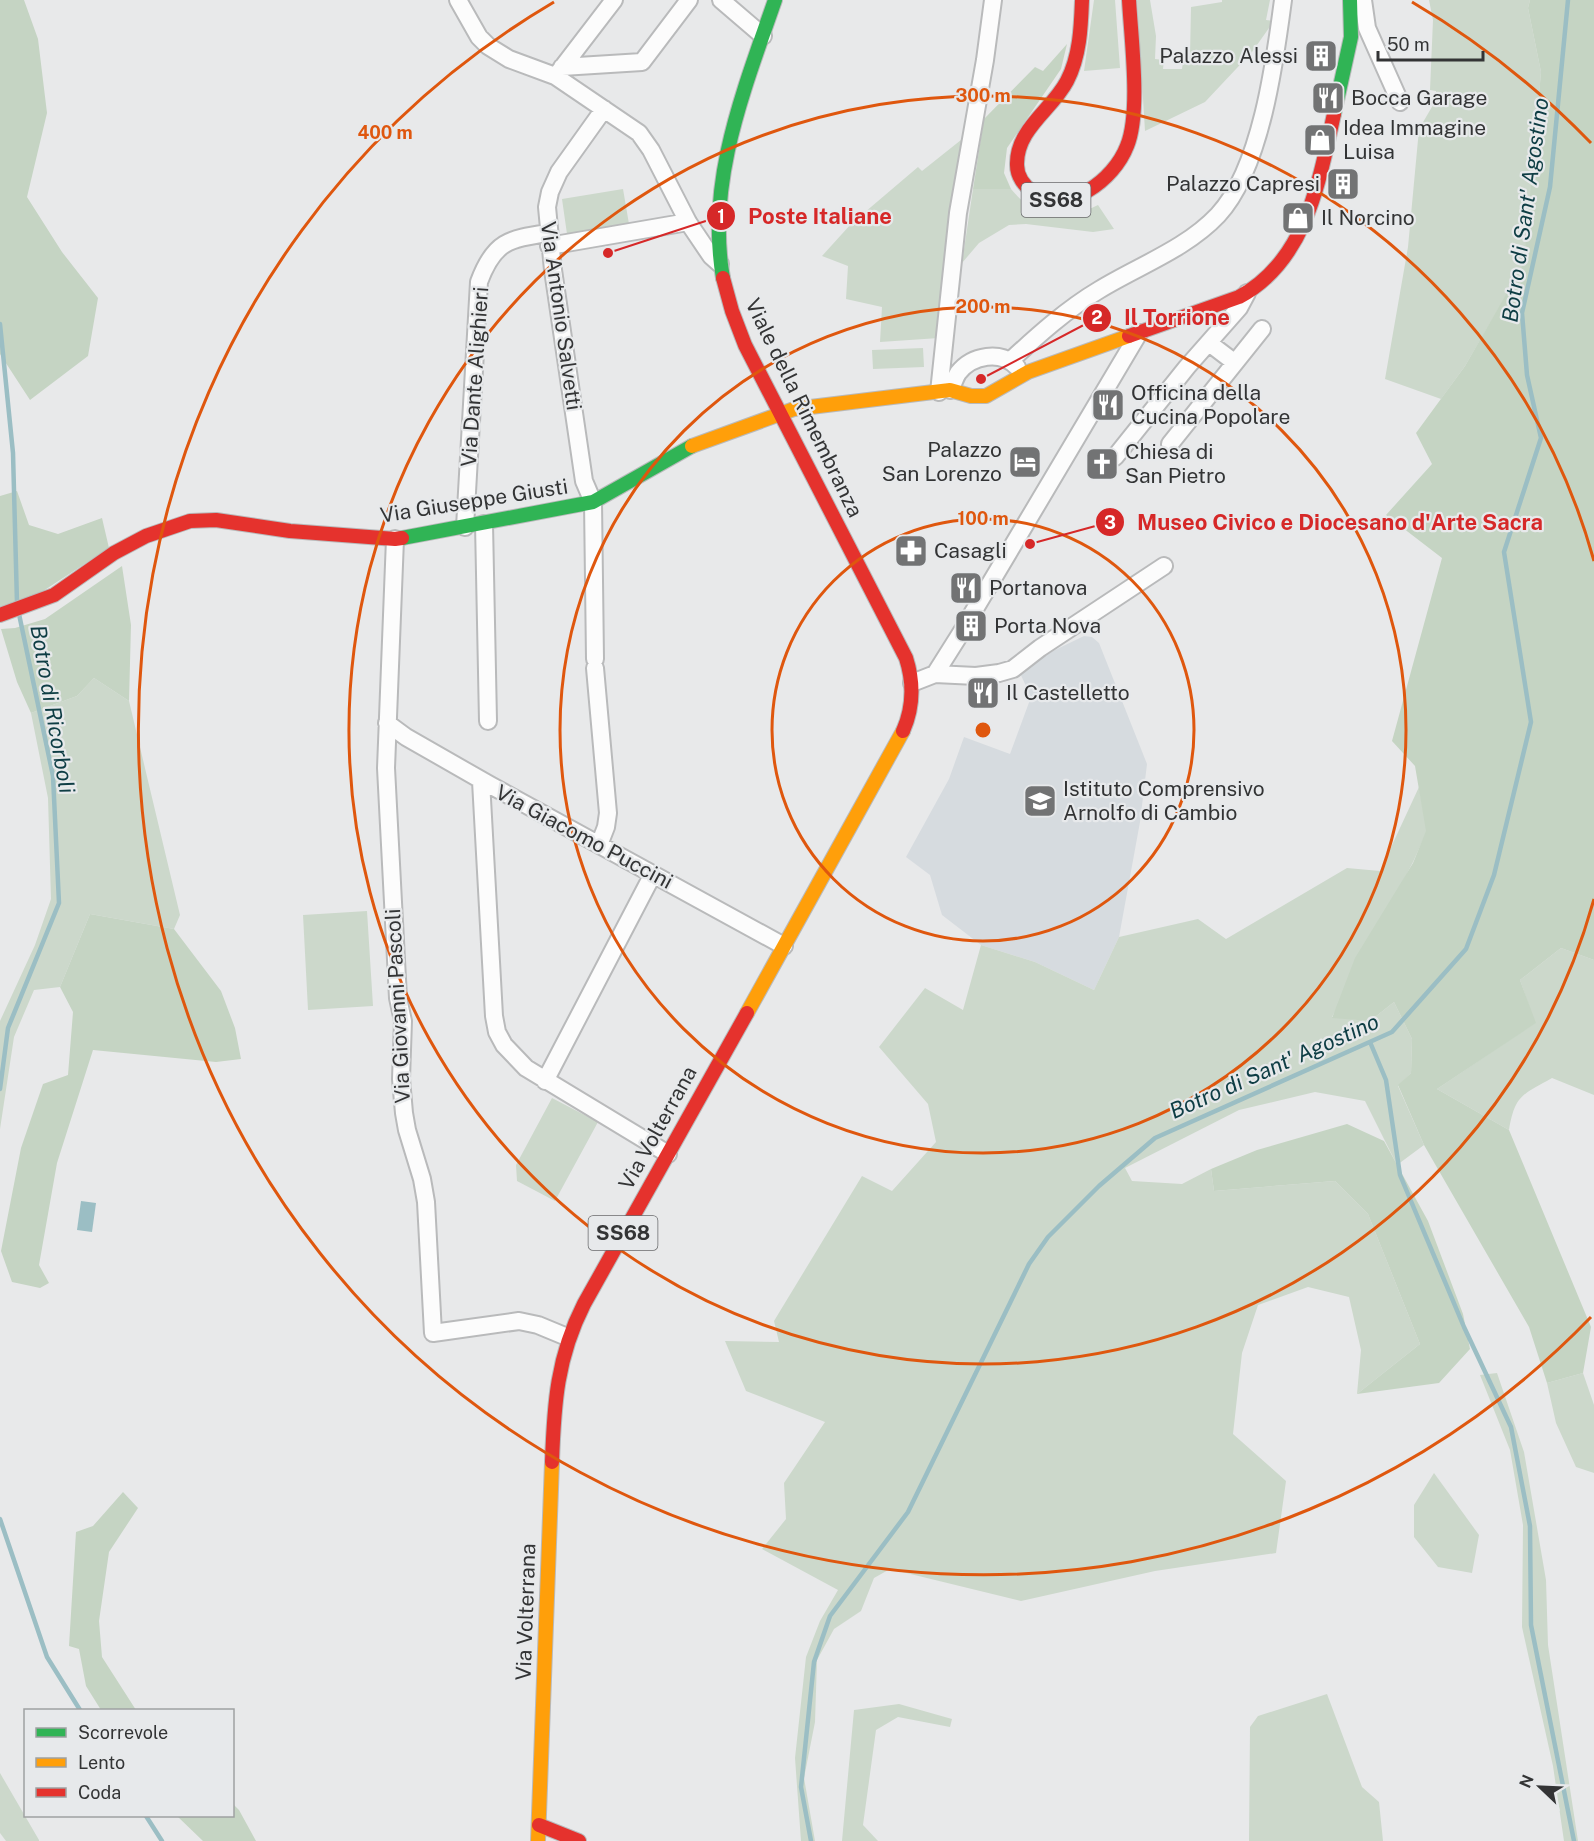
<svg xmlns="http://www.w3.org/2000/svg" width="1594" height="1841" viewBox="0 0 1594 1841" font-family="'Public Sans',sans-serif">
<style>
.built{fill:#d6dbdf}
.green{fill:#ccd8cb}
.forest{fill:#c5d4c3}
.water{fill:#9bbec4}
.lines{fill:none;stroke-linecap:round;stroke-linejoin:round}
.stream{stroke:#9bbec4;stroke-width:4.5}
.street-casing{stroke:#b9babb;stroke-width:20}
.fast-casing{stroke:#b9babb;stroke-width:16}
.slow-casing{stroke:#b9babb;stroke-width:16}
.jam-casing{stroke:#b9babb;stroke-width:16}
.street{stroke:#fcfcfc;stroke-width:16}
.fast{stroke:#30b455;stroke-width:14}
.slow{stroke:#ff9f0a;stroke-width:14}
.jam{stroke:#e5322d;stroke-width:14}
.ring{fill:none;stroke:#df570e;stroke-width:3}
.labels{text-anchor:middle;stroke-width:4.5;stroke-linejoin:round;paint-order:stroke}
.shield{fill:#e7e9eb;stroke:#696a6c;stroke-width:1.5}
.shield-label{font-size:20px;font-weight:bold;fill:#333435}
.poi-label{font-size:21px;fill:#333435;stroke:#e7e9eb;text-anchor:start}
.street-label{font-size:21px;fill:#333435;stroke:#e7e9eb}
.water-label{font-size:22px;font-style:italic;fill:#0e3d44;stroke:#e7e9eb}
.centre{fill:#df570e;stroke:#e7e9eb;stroke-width:3}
.ring-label{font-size:18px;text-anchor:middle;font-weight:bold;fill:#df570e;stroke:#e7e9eb;stroke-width:4.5;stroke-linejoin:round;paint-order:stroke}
.leader{fill:none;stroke:#d62828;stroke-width:2}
.callout-dot{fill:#d62828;stroke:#e7e9eb;stroke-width:2}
.mark-label{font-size:18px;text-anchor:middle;font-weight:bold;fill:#fff}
.callout-label{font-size:22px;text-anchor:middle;font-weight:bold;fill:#d62828;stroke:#e7e9eb;stroke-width:4.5;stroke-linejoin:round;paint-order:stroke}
</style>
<rect width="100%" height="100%" fill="#e8e9ea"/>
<path class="built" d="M1084,636L1092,637L1099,643L1147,764L1140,822L1119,937L1094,990L1035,962L981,945L942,915L930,875L906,857L949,779L964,737L1010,754L1031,697L1019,671L1055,650Z"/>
<path class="green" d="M1094,0H1115L1120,68L1084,71Z
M1137,0H1150L1156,36L1155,59L1164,60L1163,69H1182L1183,61L1190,56L1191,7L1222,2V0H1270L1266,20L1274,21L1252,52L1205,102L1145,131Z
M1429,0H1530L1528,8L1541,72L1525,263L1465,366L1441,399L1385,379L1408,247L1419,129L1436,100V91L1430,90L1433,20Z
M966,136L939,338L880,342L882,307L846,299L848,266L822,256L851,224L918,167L922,171Z
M623,189L629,224L567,234L562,199Z
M973,189H1011C1039,222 1060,223 1098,205L1114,229L1093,232L1026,224L1009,225L979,243L962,263Z
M923,348L924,367L873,369L872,350Z
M94,678L129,701L180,915L174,929L90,914L60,987L34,990L14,1037L0,1129V1021L35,945L51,899L48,798L31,713L77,696Z
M1419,787L1427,831L1413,862L1332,1017L1370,1021L1394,1002L1412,1039L1411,1073L1398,1086L1424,1145L1397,1165L1365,1101L1315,1092L1239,1110L1125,1168L1132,1181L1182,1184L1211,1169L1214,1191L1335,1181L1368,1214L1420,1344L1357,1394L1361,1350L1349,1297L1308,1287L1258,1305L1242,1353L1233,1434L1286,1481L1276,1553L1155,1571L1021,1601L890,1569L874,1578L861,1611L834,1629L817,1660L815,1722L804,1778L815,1841H801L795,1758L806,1657L820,1621L838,1590L762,1549L786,1519L784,1483L825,1422L746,1391L725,1341L779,1342L774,1321L862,1176L892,1191L936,1142L928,1104L879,1047L925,988L963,1010L981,945L1035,962L1094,990L1119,937L1198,919L1226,939L1347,868L1380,871Z
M367,911L373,1006L308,1010L303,915Z
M1561,948L1594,960V1095L1552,1078C1522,1095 1515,1095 1509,1130L1437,1089L1535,1023L1520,980Z
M552,1098L598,1122L555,1201L517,1181L516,1165Z
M1497,1373L1524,1452L1546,1580L1548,1645L1578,1841H1564L1553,1766L1522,1627L1523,1525L1510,1450L1480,1375Z
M1583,1373L1594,1405V1473L1576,1467L1556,1423L1547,1383Z
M1434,1473L1479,1535L1472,1573L1438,1567L1414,1537V1505Z
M1327,1694L1362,1787L1379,1802L1383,1841H1249L1250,1727L1258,1716Z
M899,1704L952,1719L950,1727L898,1717L876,1730L863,1825L878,1841H842L854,1710Z
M0,1773L39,1840V1841H6L0,1833Z"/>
<path class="forest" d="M0,0H24L38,39L47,113L27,197L62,252L98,298L88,356L30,400L0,354Z
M1530,0H1594V960L1561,948L1520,980L1536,1023L1437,1089L1509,1130L1591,1327L1583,1373L1547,1383L1529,1327L1424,1145L1398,1085L1411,1073L1412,1039L1394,1002L1370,1021L1332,1018L1355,958L1413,863L1426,831L1415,766L1392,741L1442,558L1386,515L1432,464L1416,433L1465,366L1524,263L1541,72L1528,8Z
M1067,44L1061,69L1007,148L1004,173L1011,189H973L984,119L1035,67L1043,71Z
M17,491L29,525L58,534L102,518L109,548L37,595L0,608V496Z
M122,566L131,625L129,701L94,678L77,696L31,713L17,682L1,629L15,628L45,619Z
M90,914L174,929L221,991L235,1028L241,1059L216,1062L93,1050L57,1163L39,1265L49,1283L40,1288L12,1282L1,1251L21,1148L43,1084L68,1075L73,1012L60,987Z
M1347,1124L1384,1141L1428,1221L1463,1314L1470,1349L1439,1383L1357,1394L1420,1344L1368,1214L1335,1181L1214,1191L1211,1169L1257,1150Z
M123,1492L138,1508L109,1552L99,1621L102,1657L136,1710H101L86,1686L79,1649L69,1646L76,1532L93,1526Z
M233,1804L239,1810L256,1841H203L177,1816H232Z"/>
<path class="water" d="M81,1201L96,1203L92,1232L77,1230Z"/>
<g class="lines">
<path class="stream" d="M0,324L13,453L17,603
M1370,1042L1386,1080L1400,1175L1464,1327L1511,1427L1530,1526L1531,1625L1574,1841
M0,1089L8,1028L59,903L53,776L19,614
M0,1519L47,1657L80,1710
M146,1816L162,1841
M811,1841L801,1787L814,1662L830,1616L908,1512L1029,1264L1048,1237L1099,1186L1155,1138L1392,1032L1466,949L1494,875L1531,722L1504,552L1541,438L1527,375L1522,313L1550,187L1568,0"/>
<g class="street-casing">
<path id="street" d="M458,0L479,37L488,46L509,59L555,76L639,133L651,150L688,222L711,256L720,264
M721,0L763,36
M1363,0L1367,28L1400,102
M562,67L642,62L689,0
M558,73L614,0
M549,246L688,222
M1209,343L1234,362
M1010,361C1037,336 1067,309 1099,290C1138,266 1186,249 1218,215C1261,169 1275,61 1283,0
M950,390C953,385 955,378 958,373C972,355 1001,350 1017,367
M939,392L958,213L985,60L993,0
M1170,444L1262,329
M1115,457L1187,367L1239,308L1247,293
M484,524L488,721
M465,527L479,282C494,241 509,239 548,233
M395,539L386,768L398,998L403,1021L401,1079L404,1113L407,1130L422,1179L426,1202L433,1333L519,1321L538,1325L567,1337
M969,619L1139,333
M595,659L593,502L584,481L553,270L547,207L550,192L559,172L604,109
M595,668L608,813L606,827L599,845
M935,674L964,628
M912,683L935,674L976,676L999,673L1013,669L1040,648L1164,566
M387,723L406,737L490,785L784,946
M481,781L494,1016L497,1032L504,1045L526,1068L668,1154
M545,1081L653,874"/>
</g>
<g class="fast-casing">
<path id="fast" d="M1334,114L1351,37L1350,0
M723,278C706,182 744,90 775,0
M402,538L593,502L692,446"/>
</g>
<g class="slow-casing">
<path id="slow" d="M692,446L794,409L950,390L971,396H986L1028,372L1129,336
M747,1013L903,731
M538,1841L552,1462"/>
</g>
<g class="jam-casing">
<path id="jam" d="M1082,0C1081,27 1080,56 1067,81C1052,110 1016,129 1017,165C1017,176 1024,186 1033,192C1068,215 1114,180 1127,146C1141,112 1131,38 1129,0
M723,278L732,311L745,345L906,658C914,683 914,706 903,731
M1129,336L1239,297C1306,261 1319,182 1334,114
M0,615L54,595L114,553L146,536L190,521L216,520L290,531L395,539L402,538
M552,1462C554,1404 557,1357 584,1304L747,1013
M539,1825L579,1841"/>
</g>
<use href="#street" class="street"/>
<use href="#fast" class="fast"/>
<use href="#slow" class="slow"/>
<use href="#jam" class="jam"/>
</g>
<g class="ring">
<circle cx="983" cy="730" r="211"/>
<circle cx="983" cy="730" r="423"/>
<path d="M1594 899A634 634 0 1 1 1594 561"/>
<path d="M1591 1317A845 845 0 1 1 554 2M1412 2A845 845 0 0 1 1591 143"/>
</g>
<defs>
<g id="building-square" transform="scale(1.725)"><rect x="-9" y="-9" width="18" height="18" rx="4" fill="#727374" stroke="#e7e9eb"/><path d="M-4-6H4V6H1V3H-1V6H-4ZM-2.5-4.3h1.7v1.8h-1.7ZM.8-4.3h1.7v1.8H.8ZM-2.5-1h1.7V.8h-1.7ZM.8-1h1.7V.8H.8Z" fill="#fff"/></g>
<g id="restaurant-square" transform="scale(1.725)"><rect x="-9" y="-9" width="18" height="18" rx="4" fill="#727374" stroke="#e7e9eb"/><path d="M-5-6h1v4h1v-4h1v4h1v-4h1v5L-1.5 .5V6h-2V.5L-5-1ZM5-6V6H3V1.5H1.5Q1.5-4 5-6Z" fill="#fff"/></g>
<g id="shop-square" transform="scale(1.725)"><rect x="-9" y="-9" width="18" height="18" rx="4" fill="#727374" stroke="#e7e9eb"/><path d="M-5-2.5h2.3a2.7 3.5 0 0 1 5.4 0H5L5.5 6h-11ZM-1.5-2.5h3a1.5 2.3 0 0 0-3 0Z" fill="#fff"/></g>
<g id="hotel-square" transform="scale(1.725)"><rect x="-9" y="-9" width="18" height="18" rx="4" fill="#727374" stroke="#e7e9eb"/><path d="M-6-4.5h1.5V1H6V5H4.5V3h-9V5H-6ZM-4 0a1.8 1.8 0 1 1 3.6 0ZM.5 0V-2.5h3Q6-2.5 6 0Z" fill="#fff"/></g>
<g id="church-square" transform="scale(1.725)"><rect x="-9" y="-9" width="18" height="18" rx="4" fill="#727374" stroke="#e7e9eb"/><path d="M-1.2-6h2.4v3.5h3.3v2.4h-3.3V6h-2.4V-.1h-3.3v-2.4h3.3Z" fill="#fff"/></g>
<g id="pharmacy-square" transform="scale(1.725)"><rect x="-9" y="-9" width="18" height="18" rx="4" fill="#727374" stroke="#e7e9eb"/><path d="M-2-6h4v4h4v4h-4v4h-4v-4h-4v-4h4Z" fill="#fff"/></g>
<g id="school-square" transform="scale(1.725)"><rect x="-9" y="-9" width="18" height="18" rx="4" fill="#727374" stroke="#e7e9eb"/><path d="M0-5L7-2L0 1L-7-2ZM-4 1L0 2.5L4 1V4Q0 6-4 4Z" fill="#fff"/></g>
</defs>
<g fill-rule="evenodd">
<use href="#building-square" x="1321" y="56"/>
<use href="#restaurant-square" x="1328" y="98"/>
<use href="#shop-square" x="1320" y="140"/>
<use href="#building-square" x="1343" y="184"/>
<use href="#shop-square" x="1298" y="218"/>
<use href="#restaurant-square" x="1108" y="405"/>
<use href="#hotel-square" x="1025" y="462"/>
<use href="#church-square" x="1102" y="464"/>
<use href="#pharmacy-square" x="911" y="551"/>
<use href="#restaurant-square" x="966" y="588"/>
<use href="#building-square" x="971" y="626"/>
<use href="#restaurant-square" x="983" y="693"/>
<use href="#school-square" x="1040" y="801"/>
</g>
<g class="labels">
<g class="shield">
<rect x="1021.5" y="183" width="69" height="34" rx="4.5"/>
<rect x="588.5" y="1216" width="69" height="34" rx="4.5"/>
</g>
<g class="shield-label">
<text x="1056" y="207">SS68</text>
<text x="623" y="1240">SS68</text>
</g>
<g class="poi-label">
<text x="1298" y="63" text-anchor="end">Palazzo Alessi</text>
<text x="1351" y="105">Bocca Garage</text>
<text x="1343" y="135">Idea Immagine<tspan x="1343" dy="24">Luisa</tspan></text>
<text x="1320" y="191" text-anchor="end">Palazzo Capresi</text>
<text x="1321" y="225">Il Norcino</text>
<text x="1131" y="400">Officina della<tspan x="1131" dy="24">Cucina Popolare</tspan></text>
<text x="1002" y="457" text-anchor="end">Palazzo<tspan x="1002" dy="24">San Lorenzo</tspan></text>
<text x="1125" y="459">Chiesa di<tspan x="1125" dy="24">San Pietro</tspan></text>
<text x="934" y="558">Casagli</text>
<text x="989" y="595">Portanova</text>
<text x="994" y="633">Porta Nova</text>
<text x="1006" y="700">Il Castelletto</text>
<text x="1063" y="796">Istituto Comprensivo<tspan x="1063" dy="24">Arnolfo di Cambio</tspan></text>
</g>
<g class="street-label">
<text transform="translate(561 316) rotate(82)" y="7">Via Antonio Salvetti</text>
<text transform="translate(475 377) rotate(-86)" y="7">Via Dante Alighieri</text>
<text transform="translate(804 408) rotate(64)" y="7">Viale della Rimembranza</text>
<text transform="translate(474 501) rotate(-9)" y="7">Via Giuseppe Giusti</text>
<text transform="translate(584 837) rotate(28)" y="7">Via Giacomo Puccini</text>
<text transform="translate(398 1006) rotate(-93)" y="7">Via Giovanni Pascoli</text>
<text transform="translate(658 1128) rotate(-61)" y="7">Via Volterrana</text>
<text transform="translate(526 1612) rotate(-88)" y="7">Via Volterrana</text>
</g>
<g class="water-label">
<text transform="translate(1525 210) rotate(-82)" y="8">Botro di Sant' Agostino</text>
<text transform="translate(53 709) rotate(80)" y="8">Botro di Ricorboli</text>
<text transform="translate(1274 1066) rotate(-24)" y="8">Botro di Sant' Agostino</text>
</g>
</g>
<circle cx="983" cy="730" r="9" class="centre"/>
<g class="ring-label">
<text x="983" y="102">300 m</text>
<text x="385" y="139">400 m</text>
<text x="983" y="313">200 m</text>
<text x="983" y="525">100 m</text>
</g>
<path class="leader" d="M608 253L721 216M981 379L1097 318M1030 544L1110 522"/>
<g class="callout-dot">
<circle cx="608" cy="253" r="6"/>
<circle cx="981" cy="379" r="6"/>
<circle cx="1030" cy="544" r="6"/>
<circle cx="721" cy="216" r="15"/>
<circle cx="1097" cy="318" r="15"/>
<circle cx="1110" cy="522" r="15"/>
</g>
<g class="mark-label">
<text x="721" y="223">1</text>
<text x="1097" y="324">2</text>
<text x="1110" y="529">3</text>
</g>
<g class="callout-label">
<text x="820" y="224">Poste Italiane</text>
<text x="1177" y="325">Il Torrione</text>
<text x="1340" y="530">Museo Civico e Diocesano d'Arte Sacra</text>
</g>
<rect x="24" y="1709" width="210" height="108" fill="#e7e9eb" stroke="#9fa1a2" stroke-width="1.5"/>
<rect x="36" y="1728" width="30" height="9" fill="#30b455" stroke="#9fa1a2" stroke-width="1.5"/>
<text x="78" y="1739" font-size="18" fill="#333435">Scorrevole</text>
<rect x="36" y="1758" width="30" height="9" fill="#ff9f0a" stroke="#9fa1a2" stroke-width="1.5"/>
<text x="78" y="1769" font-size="18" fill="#333435">Lento</text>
<rect x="36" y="1788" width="30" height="9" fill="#e5322d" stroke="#9fa1a2" stroke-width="1.5"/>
<text x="78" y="1799" font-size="18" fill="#333435">Coda</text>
<g transform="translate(1540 1787) rotate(293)" stroke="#e7e9eb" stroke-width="4.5" paint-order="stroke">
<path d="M0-4.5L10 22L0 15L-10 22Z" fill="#333435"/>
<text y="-9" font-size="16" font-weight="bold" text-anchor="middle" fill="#333435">N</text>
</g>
<path d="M1378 51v9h105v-9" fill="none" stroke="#333435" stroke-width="3"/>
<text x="1387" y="51" font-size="18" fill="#333435" stroke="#e7e9eb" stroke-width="4.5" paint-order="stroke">50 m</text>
</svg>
